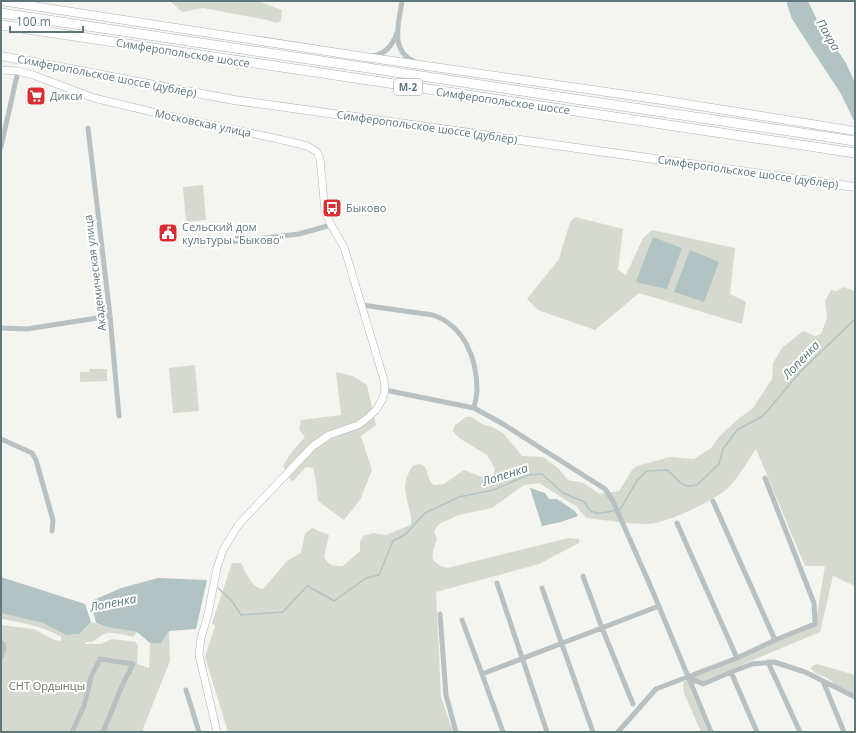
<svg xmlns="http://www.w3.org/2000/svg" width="856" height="733" viewBox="0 0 856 733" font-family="'Open Sans',sans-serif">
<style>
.green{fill:#d6d9d0}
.water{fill:#b1c3c3}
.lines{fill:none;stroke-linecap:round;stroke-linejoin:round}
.stream{stroke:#b1c3c3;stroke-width:1.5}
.secondary-casing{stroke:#aeb6b8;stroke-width:8}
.primary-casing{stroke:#adb4b6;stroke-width:9}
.highway-casing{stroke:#afb5b6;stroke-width:10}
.street{stroke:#b9c0c1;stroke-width:5}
.secondary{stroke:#fff;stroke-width:7}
.primary{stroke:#fff;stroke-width:8}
.highway{stroke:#fff;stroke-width:9}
.labels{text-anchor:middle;stroke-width:4;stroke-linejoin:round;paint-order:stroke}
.shield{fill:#fff;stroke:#909fa2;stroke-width:1}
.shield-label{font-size:10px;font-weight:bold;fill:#61767a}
.street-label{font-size:11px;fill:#61767a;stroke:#fff}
.poi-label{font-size:11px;fill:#61767a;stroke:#fff;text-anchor:start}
.park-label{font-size:11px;fill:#6d7863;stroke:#fff}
.water-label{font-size:12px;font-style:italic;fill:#5c7677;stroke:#fff}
</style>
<rect width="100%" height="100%" fill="#f4f4f1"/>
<path class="green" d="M170,1H258L282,10L281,21L276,23L267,20L203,8L182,12Z
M203,185L206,220L186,222L183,187Z
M575,217L623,229L618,270L626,275L643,238L652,230L735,248L730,294L746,302L742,324L639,293L595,330L538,310L527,299L559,259L570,222Z
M843,287L855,291V586L833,576L820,632L689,687L708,732H701L684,693L683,682L816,621L825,566H805L756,449C747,461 740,476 729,487C717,500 665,524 647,524C626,524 606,520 586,518L577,507L539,483L524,485L492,508L459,515L450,519L439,524L434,531L437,539C432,555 427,562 447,568L569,538L579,539V543L539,564L436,592L441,697L453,732H228L205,657L215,626L212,623L232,563H241C246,572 251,588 263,589L288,560L301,553L305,534L312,528L329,535L324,557C328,565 335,567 343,566L360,551V542L363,536L373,533L386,535L408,526L411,524C412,505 399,492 409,472C410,469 412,466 415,465C418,464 422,464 424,466C429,472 426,478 434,485L444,484L464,470L482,477L492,478L495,469L487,455L459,438L453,431L455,425L466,417H472L482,424L492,427L503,433L522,456L543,457L558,468L568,480L584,483L599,494L619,491L632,470L637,466L670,457L694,459L711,448L719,437L737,420L753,408L772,379L773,363L782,348L803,331L815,336L821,334L827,318L825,301L831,290L837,291Z
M195,365L199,411L173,413L169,368Z
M89,369H107V381L80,382V372H89Z
M336,372L353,376L367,385L376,425L361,436L372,470L360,500L344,520L318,501L316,482L313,468L306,467L292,482L283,466L290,454L305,437L299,429L301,420L341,415Z
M1,613L43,623L66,635L79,634L91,622L107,627L137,632L133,637C125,635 115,632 107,633C98,635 96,643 87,642L84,644H100L112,639L136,642L138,646L137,664L149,668L150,643H161L169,631L170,661L143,729L144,732H1V625L34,629L54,640L61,641V637C43,626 23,623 2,619Z
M817,664L855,675V698L836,687L832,681L825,677L817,674L811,669L812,666Z"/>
<path class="water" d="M786,1H808L817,20L846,63L855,83V123L841,94L792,19Z
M653,237L682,248L667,289L636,282Z
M690,250L719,262L704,302L674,292Z
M530,488L545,493L549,499H557L575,511L578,516L561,522L542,526Z
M1,577L85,604L91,622L79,634L66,635L43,623L1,613Z
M158,578L207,580L196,629L169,631L161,643H150L137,632L107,627L96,623L92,606L94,600L121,588Z"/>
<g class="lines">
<path class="stream" d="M618,509L621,508L638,479L647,471L667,470L682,484L689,486L697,485L719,464L723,449L737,430L763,416L800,372L855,319
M218,588L232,601L241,615L283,612L307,586L322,594L334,601L366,578L379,575L393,541L406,534L425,513L459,497L493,490L528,475L542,474L563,493L585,502C586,504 586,506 588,508C593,516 607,513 615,510"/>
<g class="secondary-casing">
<path id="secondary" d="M1,70L18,71L33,75L94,98L165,115L283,140L307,146L317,152L320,159L325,211L331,225L344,247L384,380L385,390L382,400L376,410L366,419L358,425L329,435L313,446L239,524L223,550L217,568L208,614L201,638L199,655L217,732"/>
</g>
<g class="primary-casing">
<path id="primary" d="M1,1L365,57L662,100L855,131
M1,56L234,100L855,187"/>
</g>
<g class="highway-casing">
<path id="highway" d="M1,13L855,141
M1,25L855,153"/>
</g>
<path class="street" d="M402,1C399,23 389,51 415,62
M372,56C386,54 392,46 397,33
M88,128L110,316L119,416
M1,147L18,71
M221,243L299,234L331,225
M362,305L433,315C464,326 477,358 477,390C477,395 475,402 474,408
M1,328L27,329L110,316
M385,390L474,408L503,424L605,489L613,501L653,592L711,732
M1,439L32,453L36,460L53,520L52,531
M713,501L775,640
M677,523L737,658
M583,576L602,628L633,704
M497,583L547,732
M542,588L593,732
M440,614L446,695L456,732
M462,620L482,674L659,606
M1,643L3,644L4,650L1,657
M768,662L800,732
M731,672L757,732
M482,674L503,732
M688,677L703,684L731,672L752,664L774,662L805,672L855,697
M823,681L844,732
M186,690L199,732
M72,732L84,706L91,677L100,659L133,664L122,686L103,732
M618,732L656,689L737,658L775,640L815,624L814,603L765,478"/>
<use href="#secondary" class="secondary"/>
<use href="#primary" class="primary"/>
<use href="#highway" class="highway"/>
</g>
<defs>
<g id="supermarket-square" transform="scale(1)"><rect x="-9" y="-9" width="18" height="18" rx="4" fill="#d92d31" stroke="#fff"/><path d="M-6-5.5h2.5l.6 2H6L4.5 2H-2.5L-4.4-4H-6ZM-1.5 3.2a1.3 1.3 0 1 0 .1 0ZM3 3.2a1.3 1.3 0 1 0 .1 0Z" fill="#fff"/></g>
<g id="bus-square" transform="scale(1)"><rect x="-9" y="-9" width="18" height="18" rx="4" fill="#d92d31" stroke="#fff"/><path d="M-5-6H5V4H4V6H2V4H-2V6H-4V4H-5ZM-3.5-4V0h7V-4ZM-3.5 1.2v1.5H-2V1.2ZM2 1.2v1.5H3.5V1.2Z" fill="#fff"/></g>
<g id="civic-square" transform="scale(1)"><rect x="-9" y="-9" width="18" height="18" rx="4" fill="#d92d31" stroke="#fff"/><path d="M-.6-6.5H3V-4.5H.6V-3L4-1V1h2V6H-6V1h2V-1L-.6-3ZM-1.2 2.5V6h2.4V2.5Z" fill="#fff"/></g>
</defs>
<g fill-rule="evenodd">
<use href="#supermarket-square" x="36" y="96"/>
<use href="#bus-square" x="332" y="208"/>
<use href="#civic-square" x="168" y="233"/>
</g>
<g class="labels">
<rect class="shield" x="394" y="79" width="28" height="16" rx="3"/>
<g class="shield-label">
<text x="408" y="91">М-2</text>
</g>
<g class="street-label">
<text transform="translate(183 53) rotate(9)" y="4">Симферопольское шоссе</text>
<text transform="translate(107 76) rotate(11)" y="4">Симферопольское шоссе (дублёр)</text>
<text transform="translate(503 101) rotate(8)" y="4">Симферопольское шоссе</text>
<text transform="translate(203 123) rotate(12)" y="4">Московская улица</text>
<text transform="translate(427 127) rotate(8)" y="4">Симферопольское шоссе (дублёр)</text>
<text transform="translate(748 172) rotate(8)" y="4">Симферопольское шоссе (дублёр)</text>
<text transform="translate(95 273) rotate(-97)" y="4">Академическая улица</text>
</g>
<g class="poi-label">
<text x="50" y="100">Дикси</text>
<text x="346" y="212">Быково</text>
<text x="182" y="231">Сельский дом<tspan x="182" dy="13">культуры "Быково"</tspan></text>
</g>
<g class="park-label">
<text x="47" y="690">СНТ Ордынцы</text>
</g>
<g class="water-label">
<text transform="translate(828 35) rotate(59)" y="4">Пахра</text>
<text transform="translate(801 360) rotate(-46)" y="4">Лопенка</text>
<text transform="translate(505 475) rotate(-18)" y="4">Лопенка</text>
<text transform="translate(113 603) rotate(-11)" y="4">Лопенка</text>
</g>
</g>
<rect width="856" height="733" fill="none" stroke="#61767a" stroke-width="4"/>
<path d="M10 26v6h73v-6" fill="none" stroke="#61767a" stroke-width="2"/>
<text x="16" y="26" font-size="12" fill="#61767a" stroke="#ffffff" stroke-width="3" paint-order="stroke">100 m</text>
</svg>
